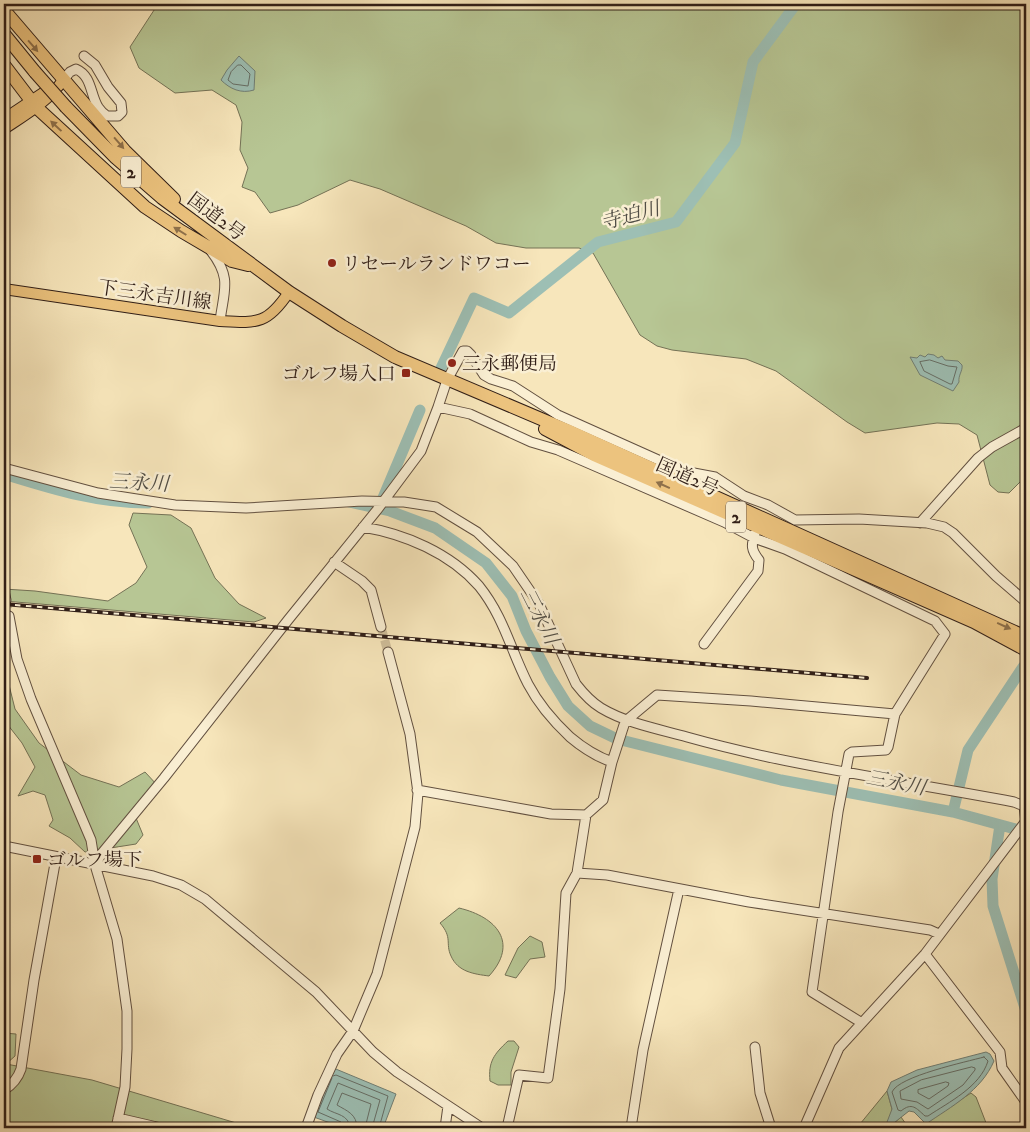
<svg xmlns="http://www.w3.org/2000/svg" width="1030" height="1132" viewBox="0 0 1030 1132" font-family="'IM FELL DW Pica','Noto Serif JP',serif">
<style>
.green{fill:#b7c694;stroke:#747256}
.water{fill:#9dbfb4;stroke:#717f75}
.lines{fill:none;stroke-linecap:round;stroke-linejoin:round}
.shore{stroke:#666e66;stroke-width:1}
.river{stroke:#9dbfb4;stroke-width:11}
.minor-tunnel{stroke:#cfbe9a;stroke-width:9;stroke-dasharray:9 4.5;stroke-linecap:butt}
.minor-casing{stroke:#625040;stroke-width:11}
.major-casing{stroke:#301e17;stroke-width:12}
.highway-casing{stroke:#301e17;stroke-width:14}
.minor{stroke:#faefd3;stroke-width:9}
.major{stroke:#ecc37e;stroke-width:10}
.highway{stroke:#ecc37e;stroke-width:12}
.rail-casing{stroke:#301e17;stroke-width:4}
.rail{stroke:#faefd3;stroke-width:2;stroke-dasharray:5.5;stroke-linecap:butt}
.highway-bridge-casing{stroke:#301e17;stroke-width:14;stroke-linecap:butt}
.highway-bridge{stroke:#ecc37e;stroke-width:12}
.oneway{fill:#8e704a}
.poi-dot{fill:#8f2418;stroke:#faefd3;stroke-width:2}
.labels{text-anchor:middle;stroke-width:5;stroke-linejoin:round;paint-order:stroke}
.shield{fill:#faefd3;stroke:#6d5d4f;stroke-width:1}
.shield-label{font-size:18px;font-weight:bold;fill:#301e17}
.street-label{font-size:19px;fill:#301e17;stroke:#faefd3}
.poi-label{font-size:19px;fill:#301e17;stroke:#faefd3;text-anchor:start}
.water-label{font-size:20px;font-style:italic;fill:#514e46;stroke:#faefd3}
</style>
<rect width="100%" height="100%" fill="#f7e6bb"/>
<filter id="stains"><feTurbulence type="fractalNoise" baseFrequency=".004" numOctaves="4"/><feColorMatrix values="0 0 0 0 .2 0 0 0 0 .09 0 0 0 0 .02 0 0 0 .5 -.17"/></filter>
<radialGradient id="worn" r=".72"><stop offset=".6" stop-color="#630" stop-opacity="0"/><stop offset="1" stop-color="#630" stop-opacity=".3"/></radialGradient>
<path class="green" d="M158,4H1026V476L1009,493L998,492L990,485L977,435L959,424L937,423L865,433L847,422L776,371L746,359L672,350L657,346L640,335L593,253L579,248H526L496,243L466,226L380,189L350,180L298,205L270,213L255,192L242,187L248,168L240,150L242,122L236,105L212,90L175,93L139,68L130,47Z
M133,513L171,515L191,528L215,578L239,604L266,618L254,622L4,601V589L35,591L108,601L136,583L147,567L129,525Z
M4,665L15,709L39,743L81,775L119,787L145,772L158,786L136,818L143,835L136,844L85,852L70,838L49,826L53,820L45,795L33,791L18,796L35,767L22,743L4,720Z
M459,908C497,917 519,943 489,976C474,974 458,972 451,956C445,943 453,938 440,923Z
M530,936L542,942L545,957L530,959L516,978L505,975L518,948Z
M4,1033L16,1034L15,1056L6,1064L92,1080L253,1128H4Z
M508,1041H514L519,1047L511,1072V1085H498L490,1081C488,1062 494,1054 508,1041Z
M887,1091L892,1109L891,1126L901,1117L908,1127L906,1128H861L860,1124Z
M971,1093L976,1097L988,1128H917Z"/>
<path class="water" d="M239,56L255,71L254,90C241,94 230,89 221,80L227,70Z
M928,354L934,355L938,358L942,356L945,360L958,361L962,365C963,371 958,375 959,382L953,391L920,375L910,357L917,358L920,355L925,357Z
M986,1052L990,1054L994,1061C981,1091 952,1106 926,1124L914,1112L909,1111L890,1126L887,1122L892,1109L887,1091L891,1082L917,1070Z
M331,1067L396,1094L383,1128H344L311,1116Z"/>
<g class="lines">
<path class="shore" d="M238,65H241L250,74L248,86L233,84L228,80L231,72Z
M930,360L948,366L957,367L952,384H950L924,371L920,362Z
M984,1057L988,1061C980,1087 949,1102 928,1116H925C916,1108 912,1102 901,1111L898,1110L892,1092C899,1076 966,1062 984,1057Z
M972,1067L975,1068V1070L963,1085L928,1109L917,1102L901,1099L900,1091L921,1080Z
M333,1076L336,1075L388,1096L379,1128
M332,1078L318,1112L341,1122L343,1128
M946,1082L949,1083L948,1086L929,1099L918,1093V1090Z
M350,1128C349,1114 336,1115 327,1109L338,1083L380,1100L372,1128
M357,1128C357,1114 347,1111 337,1105L342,1093L371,1104L365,1128"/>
<path class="river" d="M441,368L474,298L509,313L598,242L676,222L735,143L753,62L796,4
M4,474C53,489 96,503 148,503
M349,502L390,511L435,528L486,563L512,596L526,631L550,677L568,706L590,726L617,739L781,780L953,812L1026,832
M380,505L420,410
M953,812L968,750L1023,667
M1000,825L992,879L993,906L1026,1011"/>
<path class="minor-tunnel" d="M6,600L9,616
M381,627L388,652"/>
<g class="minor-casing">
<path id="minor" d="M63,80L70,72L76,69C92,76 90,94 98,107C100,110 104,114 107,116H118L122,112L121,103L108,87L95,65L84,56
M211,251C232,278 224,290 220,321
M438,407L470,414L531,442L558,450L724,522L754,538L785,549L935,621L945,634L895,714L888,747L886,750L852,752L849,754L838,812L812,992L862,1023
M4,468L98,493L175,505L246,508L362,501L404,502L436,507L477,532L513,566L539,604L576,684C583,693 591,702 601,708C626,723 658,729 687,737C794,767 904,781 1014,802L1024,806L1026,822
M920,523L978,458L992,447L1026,428
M363,527C405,534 450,553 479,586C504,617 511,651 528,684C539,705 553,721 570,737C583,748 595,756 612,762
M334,562L362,581L371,590L381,627
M4,591L6,600
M9,616L17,659L31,699L91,840L95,865L117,939L127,1011V1049L125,1087L116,1128
M704,644L758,571L759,560C751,550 751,545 755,534
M417,790L551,814L586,815
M4,846L153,876L181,885L205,899L316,992L373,1052L397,1072L482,1128
M95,865L102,853L164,778L288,620L377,510L421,451L438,407L447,380L463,351H467L471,355L484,375L491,379L513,386L558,415L683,471L715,477L744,496L768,505L795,520L859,519L927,523L944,527L953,533L996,576L1026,602
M577,873L607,875L749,902L930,930L939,934
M925,954L1000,1052L1002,1068L1026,1102
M755,1047L760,1093L771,1128
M4,1090C12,1085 18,1078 21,1069L34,980L56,858
M118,1118L161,1128
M306,1128L318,1095L337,1054L353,1031L377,974L415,827L418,793L410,734L388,652
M445,1128L448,1106
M507,1128L519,1075L548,1078L560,989L566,893L577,873L586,815L603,800L612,762L624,725L627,720L657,695L751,701L895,714
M631,1128L643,1050L679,889
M804,1128L839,1048L925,954L1026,821"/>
</g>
<g class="major-casing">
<path id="major" d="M4,119L49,89
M4,129C25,115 49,101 63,80
M4,289L220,321C257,323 267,325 289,292"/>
</g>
<g class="highway-casing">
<path id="highway" d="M4,10L125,151L174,199
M4,34L35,72
M4,65L36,107L145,207L181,231L232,261L248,265
M66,107L116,158L162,198L289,292L342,326L395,357L567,430L1026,637
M545,429L594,455L974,622L1026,650"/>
</g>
<use href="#minor" class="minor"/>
<use href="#major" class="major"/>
<use href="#highway" class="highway"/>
<g class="rail-casing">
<path id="rail" d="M4,604L867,678"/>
</g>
<use href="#rail" class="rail"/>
<g class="highway-bridge-casing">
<path id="highway-bridge" d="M35,72L66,107"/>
</g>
<use href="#highway-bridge" class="highway-bridge"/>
</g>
<defs><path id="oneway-solid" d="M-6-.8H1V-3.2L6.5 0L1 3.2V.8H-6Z" transform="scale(1.25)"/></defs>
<g class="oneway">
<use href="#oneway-solid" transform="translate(33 46) rotate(49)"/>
<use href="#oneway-solid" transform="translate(56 126) rotate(-137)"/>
<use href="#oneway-solid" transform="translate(119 143) rotate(49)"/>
<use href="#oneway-solid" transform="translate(180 231) rotate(-148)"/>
<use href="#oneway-solid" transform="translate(663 485) rotate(-156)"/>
<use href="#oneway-solid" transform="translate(1004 626) rotate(24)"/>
</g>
<g class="poi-dot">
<circle cx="332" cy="263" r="5"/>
<circle cx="452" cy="363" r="5"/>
<rect x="401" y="368" width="10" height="10" rx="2.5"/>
<rect x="32" y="854" width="10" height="10" rx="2.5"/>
</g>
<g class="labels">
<g class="shield">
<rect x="121" y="156.5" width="20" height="31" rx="4"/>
<rect x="726" y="501.5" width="20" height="31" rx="4"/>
</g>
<g class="shield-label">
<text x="131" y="178">2</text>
<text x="736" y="523">2</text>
</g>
<g class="street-label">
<text transform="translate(217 216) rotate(37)" y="7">国道2号</text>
<text transform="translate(155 294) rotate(8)" y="7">下三永吉川線</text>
<text transform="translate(688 476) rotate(24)" y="7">国道2号</text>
</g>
<g class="poi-label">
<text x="342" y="270">リセールランドワコー</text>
<text x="462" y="370">三永郵便局</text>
<text x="396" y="380" text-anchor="end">ゴルフ場入口</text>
<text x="47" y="866">ゴルフ場下</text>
</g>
<g class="water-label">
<text transform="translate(630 215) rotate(-15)" y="7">寺迫川</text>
<text transform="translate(139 482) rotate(3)" y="7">三永川</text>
<text transform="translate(540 616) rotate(63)" y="7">三永川</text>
<text transform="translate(896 782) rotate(11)" y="7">三永川</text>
</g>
</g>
<rect width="1030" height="1132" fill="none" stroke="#f7e6bb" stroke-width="20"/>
<rect x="5" y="5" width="1020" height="1122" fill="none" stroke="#301e17" stroke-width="2.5"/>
<rect x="10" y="10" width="1010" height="1112" fill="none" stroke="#301e17"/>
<rect width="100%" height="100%" filter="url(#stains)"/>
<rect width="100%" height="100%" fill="url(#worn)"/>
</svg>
